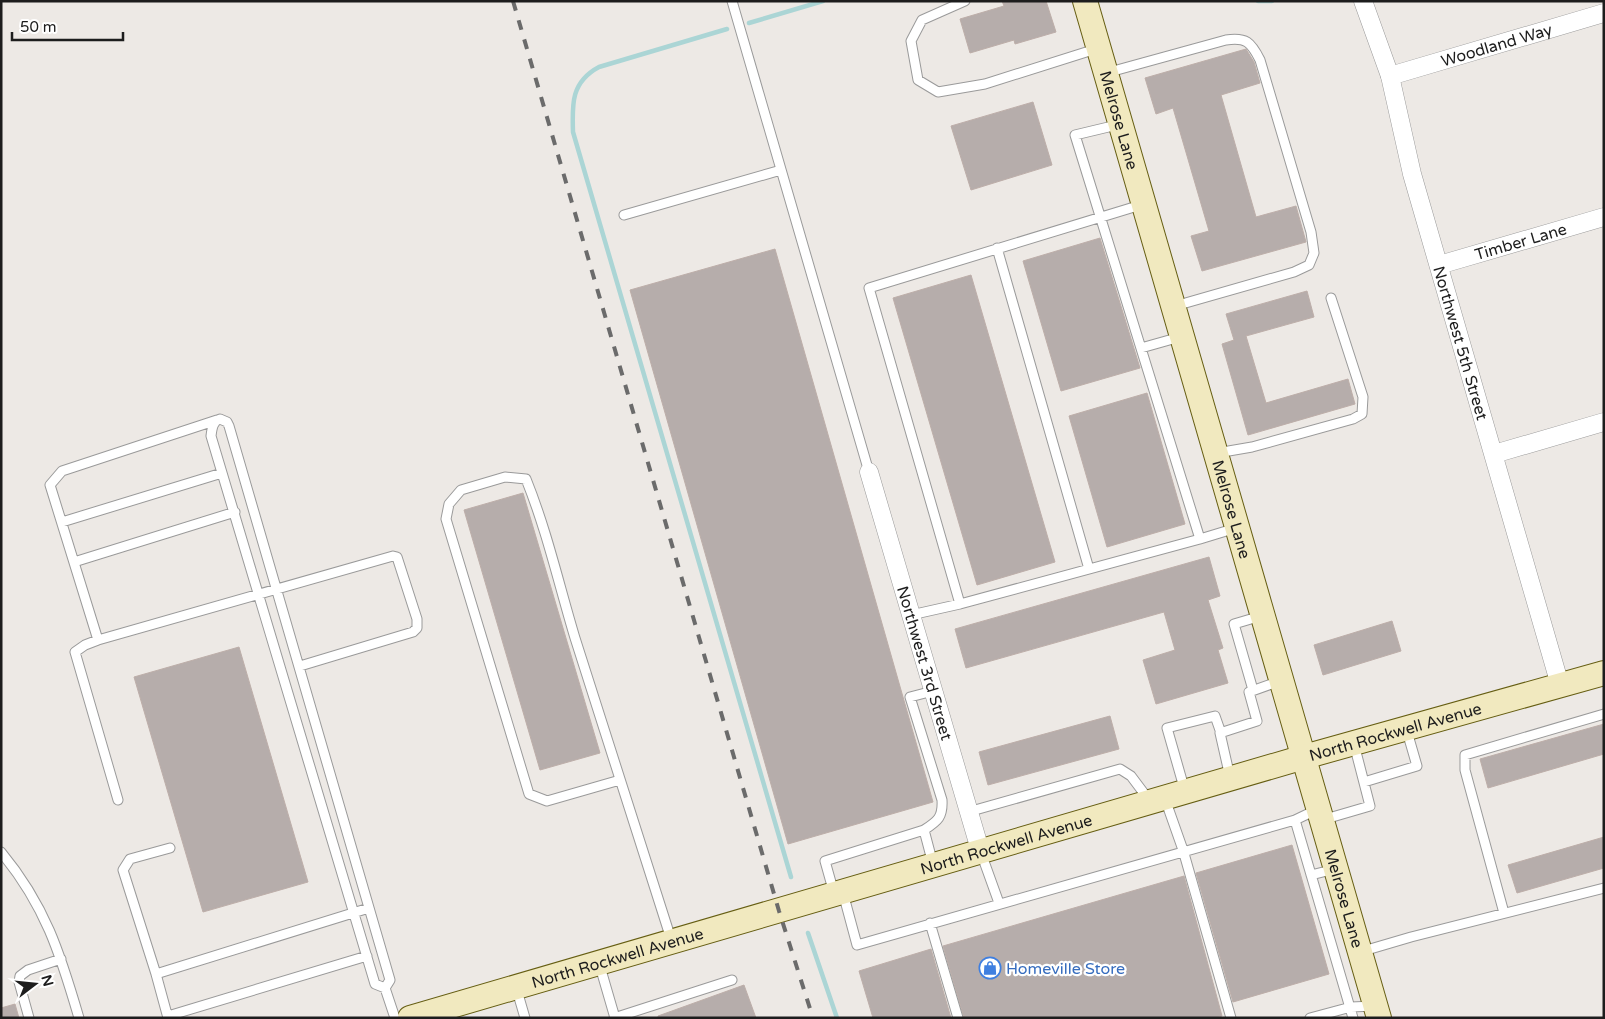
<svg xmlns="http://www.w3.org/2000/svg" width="1605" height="1019" viewBox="0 0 1605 1019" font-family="'Varela Round',sans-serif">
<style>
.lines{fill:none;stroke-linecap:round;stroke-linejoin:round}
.stream{stroke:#abd5d5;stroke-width:4.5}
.building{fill:#b6adab;stroke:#bdaea9}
.lane-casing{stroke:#9a9a9a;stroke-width:11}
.street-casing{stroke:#9a9a9a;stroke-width:19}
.secondary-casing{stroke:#665e13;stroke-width:26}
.lane{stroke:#fff;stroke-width:9}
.street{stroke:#fff;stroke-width:18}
.secondary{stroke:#f1e9bf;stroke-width:24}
.rail{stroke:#6b6b6b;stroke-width:4;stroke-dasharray:10 10;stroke-linecap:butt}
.labels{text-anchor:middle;stroke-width:4.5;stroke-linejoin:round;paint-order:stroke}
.street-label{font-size:16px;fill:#1d1d1d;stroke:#fff}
.shop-label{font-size:16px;fill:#366cbe;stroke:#fff;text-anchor:start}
</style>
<rect width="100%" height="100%" fill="#ede9e5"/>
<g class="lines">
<path class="stream" d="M1258,1H1272
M749,23L823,1
M727,29L599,67C571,82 572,104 573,132L791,877
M808,933L837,1018"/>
</g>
<path class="building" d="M1002,1H1046L1056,32L1015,44L1014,40L970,53L960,19L1004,6Z
M1246,49L1254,62L1260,83L1221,95L1256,217L1296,206L1306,242L1202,271L1191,236L1209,231L1173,108L1156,114L1145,78Z
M1033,102L1052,165L971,190L951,126Z
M1100,238L1140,368L1061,391L1023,261Z
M775,249L933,802L788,844L630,290Z
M971,275L1055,562L977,585L893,298Z
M1307,291L1314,317L1246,336L1266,403L1348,379L1355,404L1248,435L1222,344L1234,340L1226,314Z
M1147,393L1185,524L1107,547L1069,416Z
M523,493L600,753L540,770L464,510Z
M1209,557L1220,596L1208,600L1223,648L1218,650L1228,683L1156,704L1143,660L1175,650L1164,612L966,668L955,629Z
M1392,621L1401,651L1323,675L1314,645Z
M239,647L308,882L203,912L134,677Z
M1110,716L1119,749L988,785L979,752Z
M1604,724V754L1488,788L1480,759Z
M1604,837V868L1517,893L1508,865Z
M1292,845L1329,974L1233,1002L1196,873Z
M1184,876L1222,1016L1215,1018H964L943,946Z
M931,949L951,1018H873L859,971Z
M744,985L756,1018H658V1016Z
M15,1004L19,1018H1V1008Z"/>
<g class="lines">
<g class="lane-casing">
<path id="lane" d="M732,1L869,472
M965,1L922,20L911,41L918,80L938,92L985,84L1099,48
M1106,73L1226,40C1246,37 1251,42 1260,60L1311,232L1314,253L1309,265L1294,272L1175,306
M1121,124L1075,135L1200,539L1236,528
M624,215L781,170
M997,248L1089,569
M1141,348L1180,337
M220,419L227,422L229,426L390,980L385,988L375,984L211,436C212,428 213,421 220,419Z
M217,420L62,471L50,485L98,640L393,556L397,557L417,619V628L413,632L300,666
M1217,453L1252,447L1353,419L1362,414L1363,397L1331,298
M62,522L222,473
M74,562L235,512
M960,604L1200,539
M911,615L960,604L869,288L1144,204
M98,640L85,645L75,652L118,800
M1253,690L1234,624L1261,616
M1230,777L1220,733L1257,721L1249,692L1280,681
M620,780L547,801L529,794L446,519L449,504L461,490L505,477L526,479C547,531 559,585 575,638C607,740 640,841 672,942
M1364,782L1417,766L1406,728
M1185,791L1167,728L1215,716L1221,733
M1165,799L1183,850L1231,1018
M968,812L1120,769L1131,776L1149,800
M1295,820L1318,809
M1322,820L1370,806L1354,744
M924,830C938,821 943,817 942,800L910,697L933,691
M1,852C45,905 60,953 79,1018
M981,853L999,903
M1311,875L1335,869
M834,893L825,861L924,830L933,864
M843,893L857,945L1295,820L1353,1018
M1504,913L1465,770V755L1604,714
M930,923L958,1018
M1360,952L1411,937L1604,888
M599,963L615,1018
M156,974L123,870L130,859L170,848
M516,987L525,1018
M385,988L395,1018
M168,1016L367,956
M29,1018L19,982L20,976L28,970L61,959
M168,1018L156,974L369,908
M614,1018L732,980
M1310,1018L1351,1007L1375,1006"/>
</g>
<g class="street-casing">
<g id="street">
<path id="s1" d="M1363,1L1390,76L1412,174L1560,685"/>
<path id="s2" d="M1390,76L1604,13"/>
<path id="s3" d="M1439,265L1604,217"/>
<path d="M1494,454L1604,422"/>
<path id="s4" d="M869,472L981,853"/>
</g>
</g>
<g class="secondary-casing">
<g id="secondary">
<path id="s5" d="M1085,1L1379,1018"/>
<path id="s6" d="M410,1018L1304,757L1604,673"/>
</g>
</g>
<use href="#lane" class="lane"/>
<use href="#street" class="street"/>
<use href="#secondary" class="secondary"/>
<path class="rail" d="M513,1L779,911L813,1018"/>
</g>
<defs>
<g id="shop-ring" transform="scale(1.125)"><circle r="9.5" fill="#fff" stroke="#3f7fe0" stroke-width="1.5"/><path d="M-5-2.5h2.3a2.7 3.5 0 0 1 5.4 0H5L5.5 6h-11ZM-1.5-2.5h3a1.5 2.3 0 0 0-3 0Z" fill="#3f7fe0"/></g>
</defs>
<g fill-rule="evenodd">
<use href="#shop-ring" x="990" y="968"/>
</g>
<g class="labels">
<g class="street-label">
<text dy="6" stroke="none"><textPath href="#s2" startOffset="111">Woodland Way</textPath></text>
<text dy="6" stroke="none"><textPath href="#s5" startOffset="124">Melrose Lane</textPath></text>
<text dy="6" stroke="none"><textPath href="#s3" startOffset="85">Timber Lane</textPath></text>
<text dy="6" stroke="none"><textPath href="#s1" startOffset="356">Northwest 5th Street</textPath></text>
<text dy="6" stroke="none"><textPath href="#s5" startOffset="529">Melrose Lane</textPath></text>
<text dy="6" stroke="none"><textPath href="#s4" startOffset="199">Northwest 3rd Street</textPath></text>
<text dy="6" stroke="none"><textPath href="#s6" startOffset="1026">North Rockwell Avenue</textPath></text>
<text dy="6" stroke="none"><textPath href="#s6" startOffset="621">North Rockwell Avenue</textPath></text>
<text dy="6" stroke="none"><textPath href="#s5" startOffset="934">Melrose Lane</textPath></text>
<text dy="6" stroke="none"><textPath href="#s6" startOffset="216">North Rockwell Avenue</textPath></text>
</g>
<g class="shop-label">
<text x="1006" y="974">Homeville Store</text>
</g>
</g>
<rect width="1605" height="1019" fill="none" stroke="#1d1d1d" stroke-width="5"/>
<g transform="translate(35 984) rotate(74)" stroke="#ffffff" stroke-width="4" paint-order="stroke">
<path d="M0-4L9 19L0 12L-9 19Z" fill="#1d1d1d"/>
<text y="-8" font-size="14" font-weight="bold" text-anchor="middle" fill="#1d1d1d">N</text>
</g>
<path d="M12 32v8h111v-8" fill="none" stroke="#1d1d1d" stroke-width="2.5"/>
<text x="20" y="32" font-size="15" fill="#1d1d1d" stroke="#ffffff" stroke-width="4" paint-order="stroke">50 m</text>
</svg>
